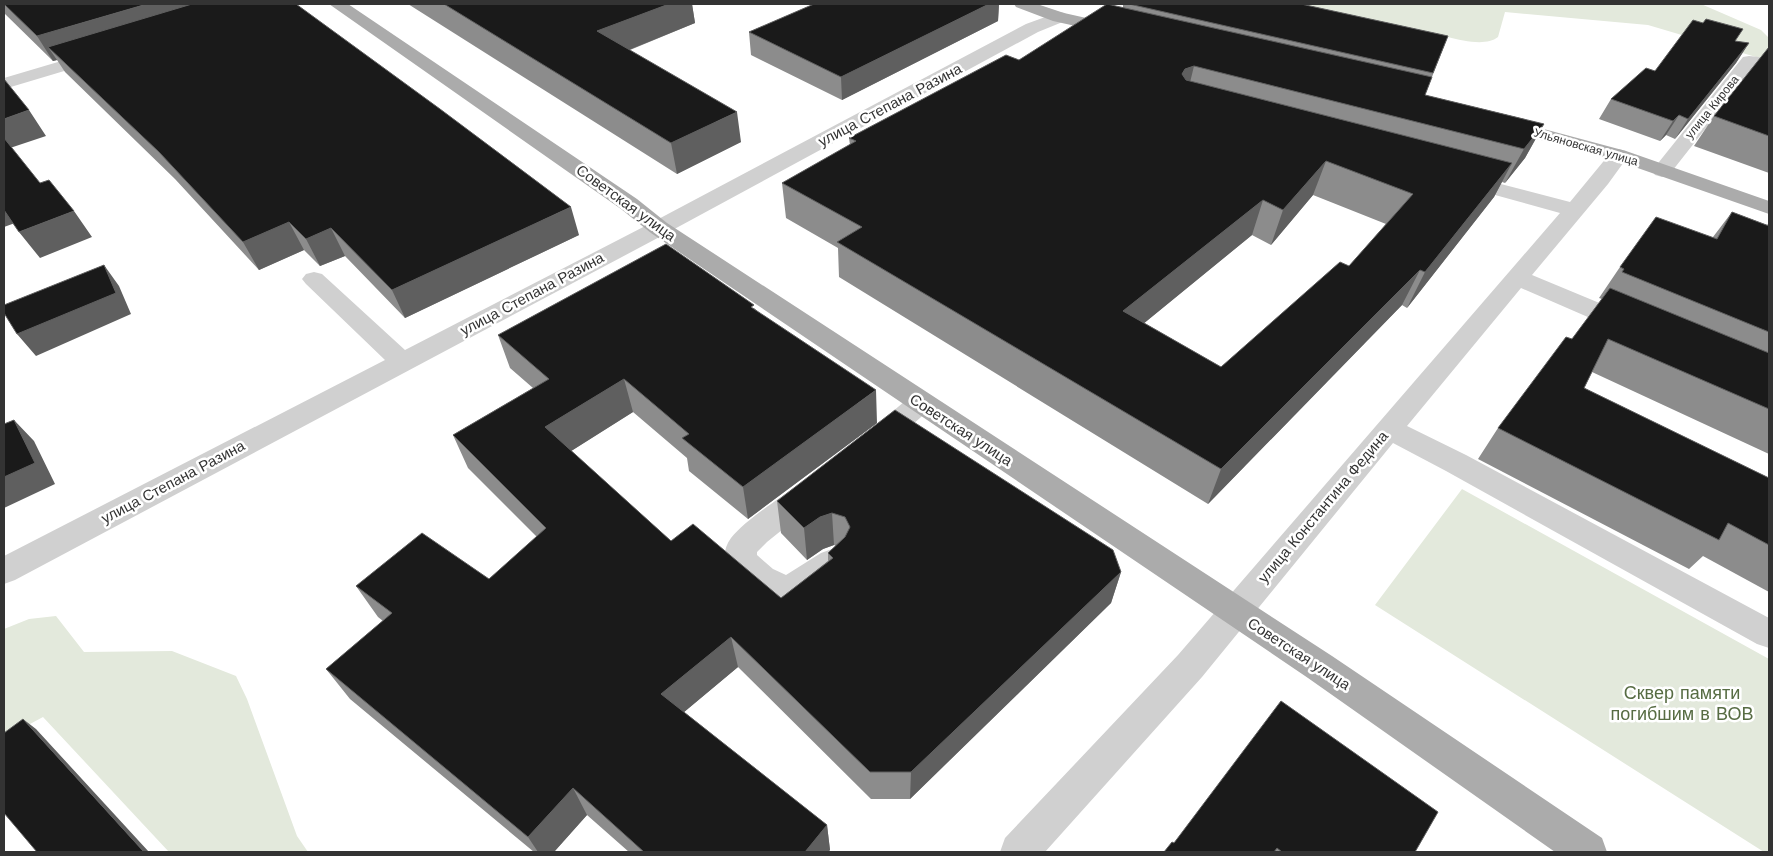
<svg xmlns="http://www.w3.org/2000/svg" width="1773" height="856" viewBox="0 0 1773 856" font-family="'Work Sans',sans-serif">
<style>
.green{fill:#e3e9dc}
.lines{fill:none;stroke-linecap:round;stroke-linejoin:round}
.minor{fill:#d0d0d0;fill-rule:evenodd}
.major{fill:#ababab;fill-rule:evenodd}
.wall{fill:#8c8c8c;fill-rule:evenodd}
.shaded-wall{fill:#5f5f5f}
.building{fill:#1a1a1a;stroke:#5f5f5f;fill-rule:evenodd}
.labels{text-anchor:middle;stroke-width:5;stroke-linejoin:round;paint-order:stroke}
.far-street-label{font-size:12px;fill:#333;stroke:#fff}
.street-label{font-size:15px;fill:#333;stroke:#fff}
.near-park-label{font-size:18px;fill:#576c43;stroke:#fff}
</style>
<rect width="100%" height="100%" fill="#fff"/>
<path class="green" d="M1211,4H1701L1761,30L1769,38V58L1756,57L1648,25L1505,12L1498,37C1480,51 1439,32 1416,31Z
M1462,489L1769,659V852H1764L1375,605Z
M56,616L84,652L172,651L236,676L247,699L297,836L308,852H169L43,717L4,738V629L29,619Z"/>
<g class="lines">
<path class="minor" d="M1059,12L1065,13L1067,17L1065,21L1038,32L667,233L15,580L4,584V556L385,360L306,284L302,279L306,274L314,272L322,274L405,350L651,223L1026,24Z
M95,51L101,52L104,56L101,60L4,89V78Z
M1749,56L1769,58V68L1754,67L1669,175L1662,177L1655,175L1652,171L1655,167L1743,57Z
M1619,149L1626,151L1629,155L1608,184L1532,275L1638,319L1641,325L1638,331L1629,333L1620,331L1521,288L1407,426L1466,455L1769,618V648L1757,644L1446,471L1393,443L1202,677L1045,852H1000L1005,838L1178,655L1560,213L1455,184L1451,180L1455,176L1462,174L1570,202L1612,151Z
M920,393L929,396L933,403L929,410L886,448L876,451L866,448L862,441L866,434L911,396Z
M808,482L818,485L823,493L818,501L767,542L757,552V555L773,569L786,575L821,553L832,549L843,553L847,562C837,583 809,595 788,602C765,595 706,572 731,538C745,520 779,499 798,485Z"/>
<path class="major" d="M329,4H348L637,199L667,223L1332,656L1602,838L1607,852H1555L1308,678L651,233L621,209Z
M1014,4H1037L1064,13L1122,26L1125,30L1122,34L1116,35L1053,21L1016,7Z
M1503,118L1626,151L1769,201V214L1612,159L1496,128L1493,124L1496,120Z"/>
</g>
<path class="wall" d="M4,4L579,235L405,318L345,256L320,266L304,250L259,270L175,179L65,72L57,60L53,61L4,13Z
M408,4H692L695,23L630,50L741,142L677,174Z
M814,4H999L998,21L842,100L751,55L749,32Z
M1123,4H1301L1448,36L1425,95L1544,124L1525,158L1505,183L1502,182L1494,197L1407,308L1402,305L1208,504L839,277L838,248L786,218L782,183L850,145L849,138L1019,60L1123,7ZM1313,195L1386,224L1349,266L1221,367L1144,323L1252,235L1271,245Z
M1735,41L1749,43L1736,63L1675,139L1666,135L1660,141L1599,119L1611,99L1655,71Z
M1769,47V173L1694,146L1714,116Z
M1732,212L1767,225L1769,223V454L1592,372L1584,388L1769,478V592L1703,556L1689,569L1478,459L1498,428L1572,339L1602,299L1599,298L1620,267L1713,237Z
M754,308L877,423L748,519L689,471L687,458L633,412L571,451L671,541L781,598L828,561V553L836,546L834,545L823,549L807,560L781,533L777,501L1121,572L1111,603L910,799H871L738,667L684,712L827,825L830,850L828,852H629L587,815L554,852H534L350,699L326,669L383,621L378,617L356,586L489,579L537,537L468,468L453,435L533,388L510,368L498,335Z
M1174,843L1415,852H1164Z"/>
<path class="shaded-wall" d="M147,4H239L48,47L57,60L53,61L37,36Z
M669,4H692L695,23L604,60L597,31Z
M989,4H999L998,21L842,100L841,77Z
M1749,43L1736,63L1675,139L1688,119Z
M1194,66L1186,99L1182,74L1185,69Z
M29,110L46,136L10,148L4,139V119Z
M737,112L741,142L677,174L671,143Z
M1679,115L1666,135L1660,141L1673,121Z
M1544,124L1525,158L1505,183L1524,149Z
M1326,161L1313,195L1271,245L1283,210Z
M1512,163L1494,197L1407,308L1425,272Z
M1263,200L1252,235L1115,347L1123,311Z
M571,207L579,235L405,318L392,290Z
M4,209L15,223L4,227Z
M74,211L92,237L40,258L19,232Z
M289,222L304,250L259,270L243,242Z
M331,228L345,256L320,266L306,239Z
M104,265L119,286L131,314L36,356L17,334Z
M1420,270L1402,305L1208,504L1221,469Z
M624,379L633,412L557,460L545,427Z
M876,390L877,423L748,519L743,487Z
M14,420L34,441L55,484L4,508V477Z
M832,513L834,545L823,549L807,560L804,528L820,517Z
M1121,572L1111,603L910,799L911,772Z
M731,637L738,667L671,723L661,694Z
M23,719L36,729L149,852H144Z
M573,788L587,815L554,852H538L528,837Z
M827,825L830,850L828,852H805Z"/>
<path class="building" d="M4,4H147L37,36Z
M192,4H296L440,109L571,207L392,290L331,228L306,239L289,222L243,242L159,152L48,47Z
M444,4H669L597,31L737,112L671,143Z
M814,4H989L841,77L749,32Z
M1107,4L1432,77L1425,95L1544,124L1524,149L1194,66L1185,69L1182,74L1186,80L1512,163L1425,272L1420,270L1221,469L837,242L862,227L782,183L856,141L849,138L1006,55L1019,60ZM1326,161L1413,194L1349,266L1340,262L1221,367L1123,311L1263,200L1283,210Z
M1129,4H1301L1448,36L1433,73Z
M1706,19L1743,29L1735,41L1749,43L1688,119L1679,115L1673,121L1611,99L1646,68L1655,71L1693,20L1703,23Z
M1769,47V136L1714,116Z
M4,79L29,110L4,119Z
M4,138L40,183L49,180L74,211L19,232L4,210Z
M1732,212L1769,226V332L1622,272L1624,269L1620,267L1656,217L1717,239Z
M666,244L754,305L751,307L876,390L743,487L682,438L689,434L624,379L545,427L671,541L693,524L781,598L833,558L828,553L845,537L850,527L845,517L832,513L820,517L804,528L777,501L895,410L1113,550L1121,572L911,772H870L731,637L661,694L827,825L805,852H644L573,788L528,837L326,669L392,613L356,586L422,533L489,579L546,528L453,435L549,379L498,335Z
M104,265L116,293L17,334L4,313V305Z
M1610,288L1769,353V409L1608,339L1584,388L1769,478V545L1728,523L1719,540L1498,428L1566,337L1572,339Z
M14,420L35,463L4,477V424Z
M1281,701L1438,812L1415,852H1282L1277,848L1274,852H1164L1172,842L1174,843Z
M23,719L144,852H37L4,813V733Z"/>
<g class="labels">
<g class="far-street-label">
<text transform="translate(1712 107) rotate(-51)" y="4">улица Кирова</text>
<text transform="translate(1586 147) rotate(16)" y="4">Ульяновская улица</text>
</g>
<g class="street-label">
<text transform="translate(890 105) rotate(-28)" y="5">улица Степана Разина</text>
<text transform="translate(626 203) rotate(36)" y="5">Советская улица</text>
<text transform="translate(532 294) rotate(-28)" y="5">улица Степана Разина</text>
<text transform="translate(961 430) rotate(33)" y="5">Советская улица</text>
<text transform="translate(173 482) rotate(-28)" y="5">улица Степана Разина</text>
<text transform="translate(1323 507) rotate(-50)" y="5">улица Константина Федина</text>
<text transform="translate(1299 654) rotate(33)" y="5">Советская улица</text>
</g>
<g class="near-park-label">
<text x="1682" y="699">Сквер памяти<tspan x="1682" dy="21">погибшим в ВОВ</tspan></text>
</g>
</g>
<rect width="1773" height="856" fill="none" stroke="#333333" stroke-width="10"/>
</svg>
